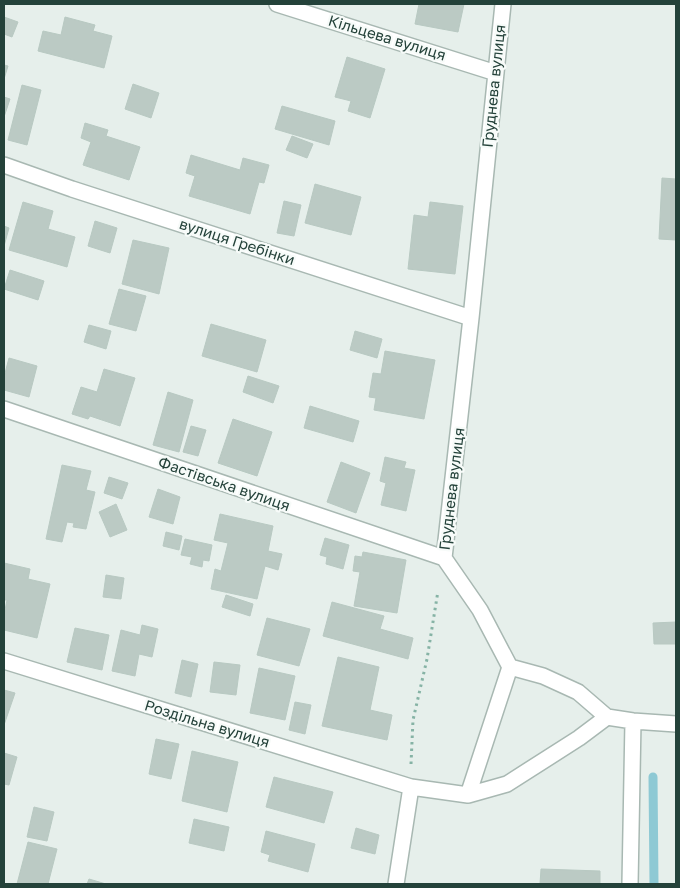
<svg xmlns="http://www.w3.org/2000/svg" width="680" height="888" viewBox="0 0 680 888" font-family="'Golos Text',sans-serif">
<style>
.lines{fill:none;stroke-linecap:round;stroke-linejoin:round}
.stream{stroke:#8ec9d4;stroke-width:9}
.building{fill:#bbcac4;stroke:#b8c9c2}
.street-casing{stroke:#a8b8b2;stroke-width:18}
.path{stroke:#86b3a5;stroke-width:3;stroke-dasharray:2.5 4;stroke-linecap:butt}
.street{stroke:#fff;stroke-width:15}
.labels{text-anchor:middle;stroke-width:4.5;stroke-linejoin:round;paint-order:stroke}
.street-label{font-size:15px;fill:#24423a;stroke:#f7fbf9}
</style>
<rect width="100%" height="100%" fill="#e6efeb"/>
<g class="lines">
<path class="stream" d="M653,777L654,884"/>
</g>
<path class="building" d="M419,4H464L458,32L415,24Z
M4,17L18,22L12,37L4,34Z
M65,17L95,25L93,31L112,36L104,68L38,51L43,31L61,35Z
M347,57L385,69L370,118L348,111L351,101L335,97Z
M4,65L8,66L4,79Z
M133,84L159,93L151,118L125,109Z
M22,85L41,90L27,145L8,140Z
M4,97L10,99L4,117Z
M282,106L335,121L329,145L275,129Z
M85,123L108,130L106,136L140,147L129,180L83,165L91,142L81,138Z
M292,136L313,144L307,158L286,150Z
M191,155L240,170L243,158L269,165L264,183L259,182L250,214L189,196L195,176L186,173Z
M662,178L676,179V240L659,239Z
M315,184L361,197L351,235L305,223Z
M284,201L301,205L294,236L277,233Z
M23,202L53,211L48,229L75,237L67,267L9,250Z
M430,202L463,206L455,274L408,269L414,215L428,217Z
M95,221L117,228L110,253L88,246Z
M4,226L9,228L4,246Z
M133,240L169,248L159,294L122,284Z
M10,270L44,281L38,300L4,289Z
M119,289L146,296L136,331L109,324Z
M211,324L266,340L257,372L202,356Z
M89,325L111,331L106,349L84,342Z
M355,331L382,339L377,358L350,350Z
M385,351L435,360L424,419L374,410L376,398L369,397L373,373L381,374Z
M9,358L37,366L29,397L4,390V377Z
M104,369L135,378L120,426L90,416L88,419L72,414L81,387L97,392Z
M248,376L279,386L273,403L243,392Z
M168,392L193,400L179,452L153,445Z
M310,406L359,421L353,442L304,428Z
M233,419L272,432L257,476L218,463Z
M191,426L206,430L198,456L183,452Z
M385,457L406,462L404,468L415,470L406,511L381,505L386,483L380,481Z
M341,462L370,473L356,513L327,502Z
M62,465L91,471L86,490L95,492L86,529L73,527L74,523L67,522L62,542L46,539Z
M109,477L128,483L122,499L104,493Z
M158,489L180,497L173,524L149,517Z
M116,504L127,530L110,537L99,512Z
M220,514L273,526L268,551L282,554L278,570L265,566L257,599L211,589L215,569L221,571L228,543L214,540Z
M166,532L182,536L179,550L163,546Z
M325,538L349,545L343,569L326,564L327,557L320,555Z
M185,539L212,545L209,561L203,560L202,567L190,564L192,557L181,555Z
M363,552L406,560L397,613L354,606L360,572L353,571L355,556L362,557Z
M4,563L30,569L28,579L50,584L37,638L4,630V615L7,600H4Z
M106,575L124,578L121,599L103,597Z
M226,595L253,604L250,616L222,607Z
M332,602L384,616L380,629L413,638L408,659L323,636Z
M267,618L310,629L299,666L257,655Z
M676,622V644H654L653,623Z
M142,625L158,629L152,657L139,654L135,676L112,671L121,630L140,635Z
M75,628L109,635L102,670L67,662Z
M338,657L379,667L370,710L392,715L387,740L322,726Z
M182,660L198,664L191,697L175,693Z
M214,662L240,665L236,695L210,692Z
M259,668L295,676L285,720L250,713Z
M4,690L15,693L4,725Z
M295,702L311,705L305,734L289,730Z
M156,739L179,744L171,779L149,774Z
M192,751L238,762L227,812L182,801Z
M4,753L17,757L9,785L4,784Z
M274,777L333,792L324,823L266,807Z
M34,807L54,812L47,841L27,837Z
M194,819L229,827L224,851L189,843Z
M356,828L379,835L375,854L351,848Z
M266,831L315,844L308,872L268,861L270,855L261,852Z
M28,842L57,849L48,884H17Z
M541,869L600,871V884H540Z
M89,879L106,884H87Z"/>
<g class="lines">
<g class="street-casing">
<path id="street" d="M277,4L496,73
M4,165L72,189L471,318
M4,409L444,558
M4,661L411,787
M510,667L543,676L578,692L607,717L633,721L676,724
M468,795L507,784L579,738L607,717
M396,884L411,787L468,795L510,667L480,610L444,558L471,318L503,4
M630,884L633,721"/>
</g>
<path class="path" d="M411,764L413,720L427,659L438,591"/>
<use href="#street" class="street"/>
</g>
<g class="labels">
<g class="street-label">
<text transform="translate(387 38) rotate(17)" y="5">Кільцева вулиця</text>
<text transform="translate(494 86) rotate(-84)" y="5">Груднева вулиця</text>
<text transform="translate(237 242) rotate(18)" y="5">вулиця Гребінки</text>
<text transform="translate(224 484) rotate(19)" y="5">Фастівська вулиця</text>
<text transform="translate(452 489) rotate(-83)" y="5">Груднева вулиця</text>
<text transform="translate(207 724) rotate(17)" y="5">Роздільна вулиця</text>
</g>
</g>
<rect width="680" height="888" fill="none" stroke="#24423a" stroke-width="10"/>
</svg>
